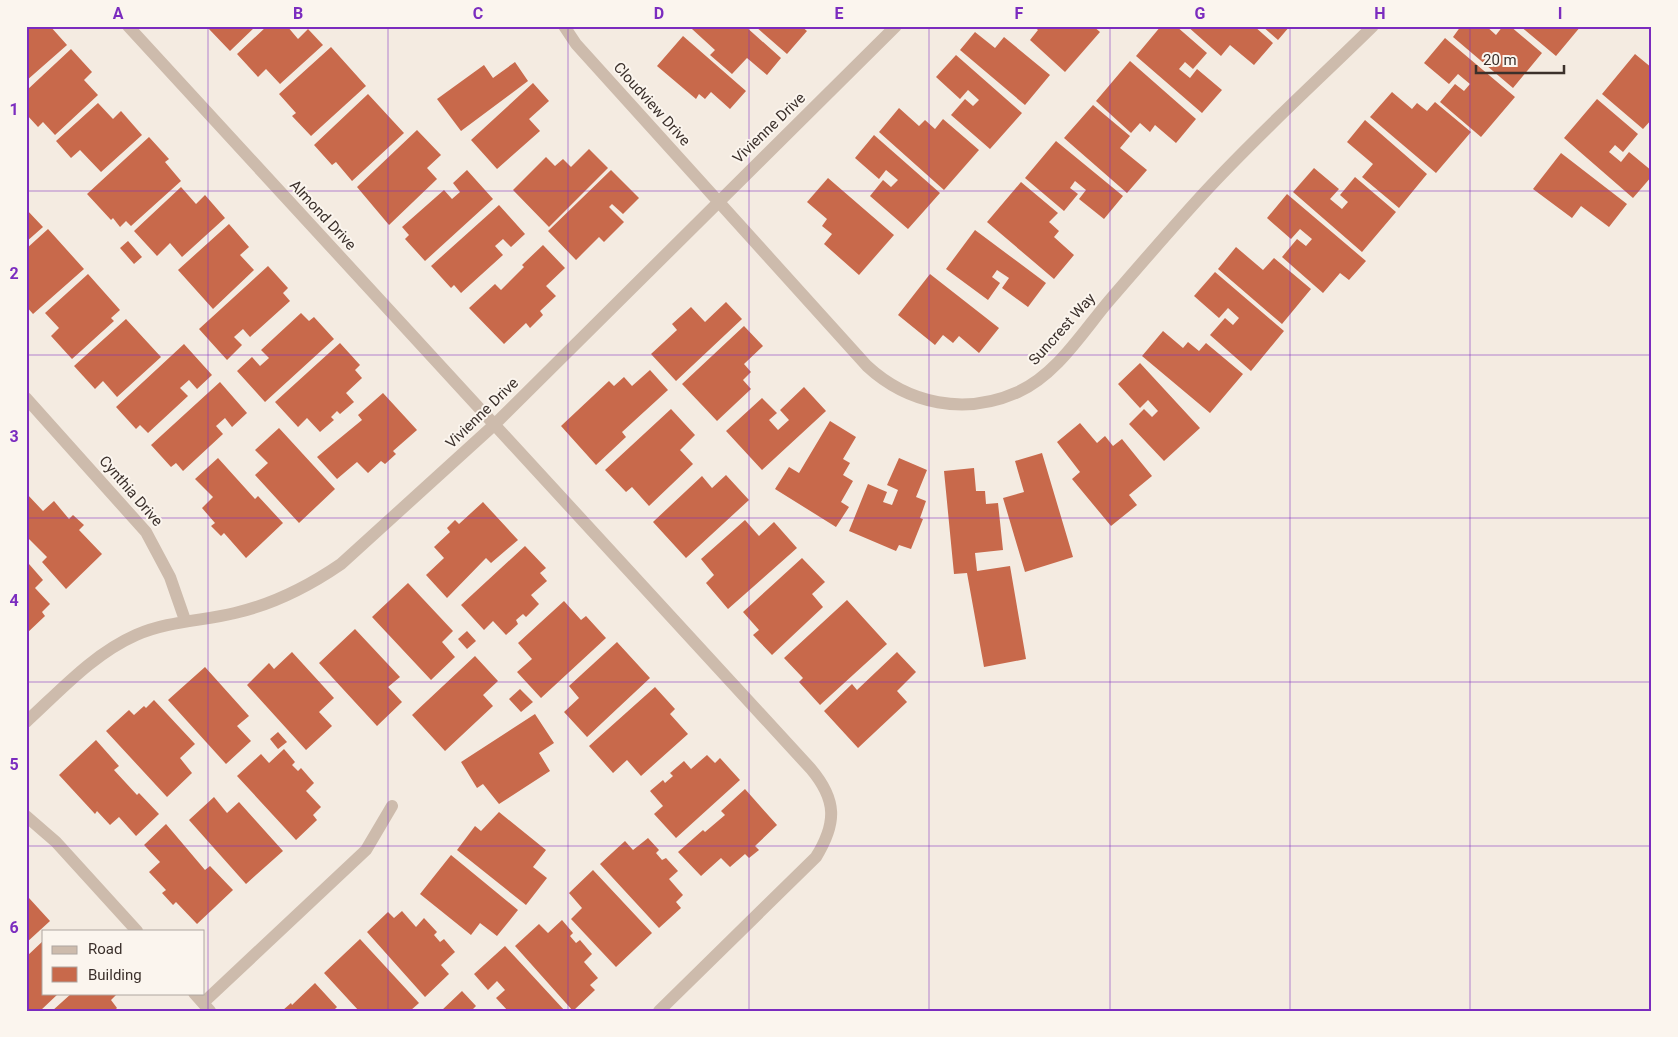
<svg xmlns="http://www.w3.org/2000/svg" width="1678" height="1037" viewBox="0 0 1678 1037" font-family="Roboto,sans-serif">
<style>
.building{fill:#c8694b}
.lines{fill:none;stroke-linecap:round;stroke-linejoin:round}
.minor{stroke:#cdbbac;stroke-width:12}
.grid{fill:none;stroke:#7b2cbf;stroke-width:1;stroke-opacity:0.55}
.labels{text-anchor:middle;stroke-width:4;stroke-linejoin:round;paint-order:stroke}
.street-label{font-size:15px;fill:#3b302b;stroke:#fbf5ee}
.neatline{fill:none;stroke:#7b2cbf;stroke-width:2}
.grid-label{font-size:16px;text-anchor:middle;font-weight:bold;fill:#7b2cbf}
</style>
<rect width="100%" height="100%" fill="#f4ebe1"/>
<path class="building" d="M26,26H50L67,45L26,81Z
M210,26H256L230,51L208,28Z
M267,26H287L298,39L308,29L323,45L280,84L266,69L258,77L237,54Z
M695,26H745L781,58L767,75L747,58L732,74L710,55L715,50L692,29Z
M755,26H801L807,31L787,54Z
M1033,26H1093L1100,32L1065,72L1030,40L1038,30Z
M1161,26H1176L1207,53L1193,69L1185,62L1179,69L1190,78L1197,69L1222,90L1202,113L1136,56Z
M1187,26H1254L1273,43L1254,65L1230,45L1221,56Z
M1262,26H1290L1278,40Z
M1461,26H1486L1496,35L1503,26H1510L1542,53L1513,88L1453,37Z
M1520,26H1581L1556,56Z
M975,32L995,48L1004,37L1050,75L1025,105L960,50Z
M683,36L746,91L730,109L711,92L705,99L699,94L696,99L657,66Z
M1445,38L1515,97L1481,137L1440,102L1455,84L1464,91L1470,84L1458,74L1449,84L1424,63Z
M331,47L366,86L311,136L292,116L296,113L279,94Z
M71,49L92,72L84,80L98,95L55,135L43,122L38,127L26,114V91Z
M1635,54L1652,68V102L1650,104L1652,119L1643,129L1602,94Z
M956,55L1022,113L990,149L951,115L965,99L973,106L979,100L968,90L960,99L936,77Z
M1130,61L1196,119L1176,143L1155,125L1150,132L1140,123L1131,133L1096,101Z
M515,62L528,81L461,131L437,99L484,65L493,78Z
M533,83L549,101L529,119L540,131L497,169L471,140Z
M1392,92L1412,109L1417,103L1427,111L1435,102L1471,132L1436,173L1370,117Z
M368,94L404,133L352,181L336,162L332,165L314,145Z
M1597,99L1638,134L1623,152L1615,145L1609,152L1621,162L1629,152L1652,171V176L1633,198L1564,138Z
M98,103L113,119L121,111L142,135L101,172L80,150L71,158L56,141Z
M1093,105L1130,136L1120,148L1147,170L1127,193L1064,138Z
M899,108L919,126L925,120L935,129L943,119L979,150L944,190L879,132Z
M1365,120L1427,174L1399,208L1362,177L1373,164L1347,142Z
M417,130L441,155L427,168L437,179L389,225L357,187Z
M874,135L940,193L908,229L870,196L883,180L891,187L898,180L886,170L879,179L855,158Z
M149,137L169,159L165,162L181,181L131,226L126,221L120,227L113,218L111,220L87,194Z
M1056,141L1123,196L1104,219L1079,199L1086,190L1075,181L1070,188L1078,194L1064,211L1025,178Z
M589,149L608,168L549,227L513,190L546,157L555,166L563,159L571,167Z
M1561,153L1627,204L1609,227L1581,206L1572,218L1533,189Z
M1314,168L1339,189L1330,199L1342,209L1348,202L1340,195L1355,177L1396,212L1362,252L1293,192Z
M467,170L493,199L425,261L405,239L409,235L402,227L444,190L452,199L460,192L453,183Z
M611,170L639,198L623,214L612,204L609,207L624,222L604,242L599,237L576,260L548,231Z
M828,178L894,235L859,275L824,244L832,234L822,226L827,219L807,202Z
M1021,182L1058,213L1049,222L1059,231L1054,237L1074,255L1054,279L987,222Z
M181,187L196,204L205,195L225,218L182,257L170,243L157,256L134,231Z
M1287,194L1366,261L1349,280L1340,273L1323,293L1282,257L1297,239L1306,246L1312,239L1300,229L1291,239L1267,218Z
M499,205L525,234L511,247L503,239L495,246L503,255L461,293L454,285L451,288L431,266Z
M26,209L43,227L26,242Z
M229,224L249,247L240,255L254,270L213,309L178,270Z
M48,229L84,269L33,314L26,306V249Z
M975,230L1046,283L1028,307L1002,288L1009,278L997,270L992,277L1000,283L988,300L946,269Z
M128,241L142,257L134,264L120,248Z
M543,245L565,268L546,286L556,296L540,311L543,315L530,328L526,323L504,344L469,308L495,284L501,290L524,267L522,265Z
M1236,247L1263,270L1274,258L1311,289L1282,324L1218,269Z
M268,266L288,288L283,293L290,301L250,337L243,329L234,337L242,345L227,360L199,329Z
M1215,272L1284,331L1251,371L1210,335L1225,318L1233,325L1239,318L1228,308L1219,318L1194,296Z
M88,274L120,310L111,318L114,321L72,359L51,336L59,328L45,313Z
M930,274L999,328L979,353L959,336L953,343L943,335L935,345L898,315Z
M726,302L742,319L676,381L651,354L677,330L672,324L691,307L705,322Z
M301,313L309,321L314,317L334,339L265,402L237,371L252,357L260,366L269,358L261,350Z
M126,319L161,357L117,397L103,381L95,389L74,366Z
M744,326L763,346L744,364L751,372L743,380L751,389L717,421L682,384Z
M1163,331L1183,348L1188,342L1199,351L1206,343L1243,374L1210,413L1142,356Z
M340,343L360,365L355,370L362,378L346,393L354,402L340,414L337,411L331,417L334,420L320,432L307,418L298,427L275,402Z
M184,344L212,375L197,389L189,380L180,388L188,396L148,433L140,425L136,429L116,407Z
M1140,363L1200,428L1164,461L1129,424L1144,409L1152,417L1158,411L1148,400L1140,408L1118,384Z
M650,370L668,390L622,432L626,437L596,465L561,426L609,381L614,386L624,377L632,386Z
M220,382L247,413L232,427L225,418L216,426L223,434L183,471L176,463L171,467L151,445Z
M804,387L826,411L762,470L726,431L762,398L777,413L769,420L778,430L789,420L780,410Z
M383,393L417,430L393,451L396,454L385,464L381,461L368,473L357,462L337,479L317,457L362,420L358,415Z
M671,409L695,435L680,450L693,464L649,506L632,487L626,492L605,470Z
M830,421L856,437L843,459L850,463L843,475L853,481L841,502L849,507L836,527L775,489L789,467L799,473Z
M1080,423L1097,443L1105,436L1113,446L1122,439L1152,476L1129,495L1137,505L1111,526L1072,479L1080,472L1057,442Z
M279,428L335,489L299,523L255,475L268,463L255,450Z
M1042,453L1073,557L1025,572L1003,498L1024,492L1015,461Z
M218,458L255,499L258,496L283,523L246,558L224,533L221,536L211,526L215,523L202,508L213,497L195,479Z
M899,458L927,470L916,497L926,501L920,518L923,519L911,549L899,545L896,551L849,531L868,484L887,492L883,502L892,505L898,490L887,485Z
M974,468L976,491H985L986,504L998,503L1003,550L975,553L977,571L1010,566L1026,659L984,667L967,573L954,574L944,471Z
M726,475L749,500L686,558L653,522L702,476L712,488Z
M26,493L43,511L54,501L69,519L73,515L84,525L79,530L102,554L66,589L42,562L47,557L26,536Z
M483,502L518,540L491,563L486,558L447,598L426,575L444,558L434,547L450,532L447,528L455,520L459,524Z
M745,520L759,536L774,522L797,548L728,609L706,583L714,575L701,559Z
M525,546L546,568L540,573L547,581L531,595L539,604L526,617L523,614L516,620L518,624L506,635L493,621L484,630L461,605Z
M802,558L825,582L812,594L823,607L772,655L753,635L759,630L743,612Z
M29,564L43,580L35,588L50,604L42,612L45,616L26,634V567Z
M408,583L453,631L442,642L455,657L431,680L372,617Z
M847,600L887,644L820,705L799,682L803,678L784,658Z
M564,601L581,620L586,616L606,638L541,698L517,672L532,659L518,643Z
M355,629L400,677L388,687L402,702L377,726L319,663Z
M467,631L476,641L467,649L458,639Z
M617,642L650,678L587,737L564,712L579,698L569,686Z
M292,652L334,698L319,712L332,726L306,750L247,685L269,663L274,669Z
M897,652L916,672L897,691L907,702L858,748L824,711L852,684L857,690Z
M475,656L498,681L483,695L493,706L445,751L412,715Z
M205,667L249,716L237,726L251,741L226,764L168,700Z
M655,687L675,709L670,714L688,734L641,776L627,760L613,773L589,746Z
M520,689L533,702L521,712L509,699Z
M154,700L195,744L180,758L192,773L167,797L106,731L129,710L134,715L144,706L146,708Z
M535,714L554,743L539,753L550,771L499,804L483,784L477,788L461,762Z
M278,732L287,742L278,749L270,739Z
M96,740L119,766L114,770L137,795L139,793L159,814L136,836L119,817L110,825L97,811L95,814L59,775Z
M284,749L295,762L292,765L298,771L301,768L314,783L306,791L321,807L313,815L317,820L296,840L237,776L261,754L269,763Z
M707,755L715,763L720,758L740,780L676,838L654,814L663,806L650,791L663,780L665,783L673,776L670,773L684,761L691,769Z
M745,789L777,825L755,846L759,850L749,858L745,854L730,867L721,858L701,876L678,852L703,830L705,832L725,815L721,811Z
M214,797L227,813L239,802L283,851L246,884L189,820Z
M499,812L546,850L533,867L547,878L526,905L457,850L475,826L481,831Z
M166,824L205,870L210,866L233,890L197,924L176,902L173,905L162,893L166,890L149,872L160,862L144,845Z
M648,838L659,850L656,853L662,860L666,858L678,871L669,879L683,895L676,902L681,908L659,928L600,864L625,841L633,850Z
M451,855L518,910L497,936L480,923L471,935L420,894Z
M593,870L652,933L616,967L571,919L582,908L569,893Z
M29,898L50,921L26,943V901Z
M402,911L416,927L424,918L437,932L434,935L440,942L444,939L455,952L441,965L449,974L425,997L367,932L388,912L394,918Z
M562,920L573,933L570,936L576,943L580,940L592,954L584,962L598,978L590,985L595,990L573,1011L515,946L539,924L548,933Z
M360,939L419,1003L410,1011H359L324,973Z
M44,940V993H59L40,1011H26V957Z
M505,946L565,1011H508L496,998L505,990L497,981L488,990L474,974Z
M315,983L337,1007L333,1011H282L291,1003L292,1005Z
M462,991L476,1006L471,1011H441Z
M72,993H115L116,995L111,1000L117,1008L114,1011H52Z"/>
<g class="lines">
<path class="minor" d="M128,26L811,769C837,800 837,823 816,857L659,1011
M564,26L576,44L867,366C908,404 965,416 1018,392C1056,375 1082,333 1108,302C1139,266 1171,229 1203,194C1257,135 1316,82 1373,26
M26,398L146,532L170,577L185,620
M26,722C60,691 93,654 136,635C168,621 202,621 235,613C274,604 309,586 341,564L494,425L896,26
M26,816L56,842L137,931
M194,993L210,1011
M203,1003L366,850L392,806"/>
</g>
<path class="grid" d="M208,26V1011M388,26V1011M568,26V1011M749,26V1011M929,26V1011M1110,26V1011M1290,26V1011M1470,26V1011M26,191H1652M26,355H1652M26,518H1652M26,682H1652M26,846H1652"/>
<g class="labels">
<g class="street-label">
<text transform="translate(652 104) rotate(48)" y="5">Cloudview Drive</text>
<text transform="translate(769 128) rotate(-44)" y="5">Vivienne Drive</text>
<text transform="translate(323 215) rotate(47)" y="5">Almond Drive</text>
<text transform="translate(1062 329) rotate(-48)" y="5">Suncrest Way</text>
<text transform="translate(482 413) rotate(-44)" y="5">Vivienne Drive</text>
<text transform="translate(131 491) rotate(49)" y="5">Cynthia Drive</text>
</g>
</g>
<rect width="1678" height="1037" fill="none" stroke="#fbf5ee" stroke-width="55"/>
<rect x="42" y="930" width="162" height="65" fill="#fbf5ee" stroke="#aea6a0"/>
<rect x="52" y="946" width="25" height="8" fill="#cdbbac" stroke="#aea6a0"/>
<text x="88" y="954" font-size="15" fill="#3b302b">Road</text>
<rect x="52" y="967" width="25" height="15" fill="#c8694b" stroke="#aea6a0"/>
<text x="88" y="980" font-size="15" fill="#3b302b">Building</text>
<path d="M1476 65v8h88v-8" fill="none" stroke="#3b302b" stroke-width="2.5"/>
<text x="1483" y="65" font-size="15" fill="#3b302b" stroke="#fbf5ee" stroke-width="4" paint-order="stroke">20 m</text>
<rect x="28" y="28" width="1622" height="982" class="neatline"/>
<g class="grid-label">
<text x="118" y="19">A</text>
<text x="298" y="19">B</text>
<text x="478" y="19">C</text>
<text x="659" y="19">D</text>
<text x="839" y="19">E</text>
<text x="1019" y="19">F</text>
<text x="1200" y="19">G</text>
<text x="1380" y="19">H</text>
<text x="1560" y="19">I</text>
<text x="14" y="115">1</text>
<text x="14" y="279">2</text>
<text x="14" y="442">3</text>
<text x="14" y="606">4</text>
<text x="14" y="770">5</text>
<text x="14" y="933">6</text>
</g>
</svg>
